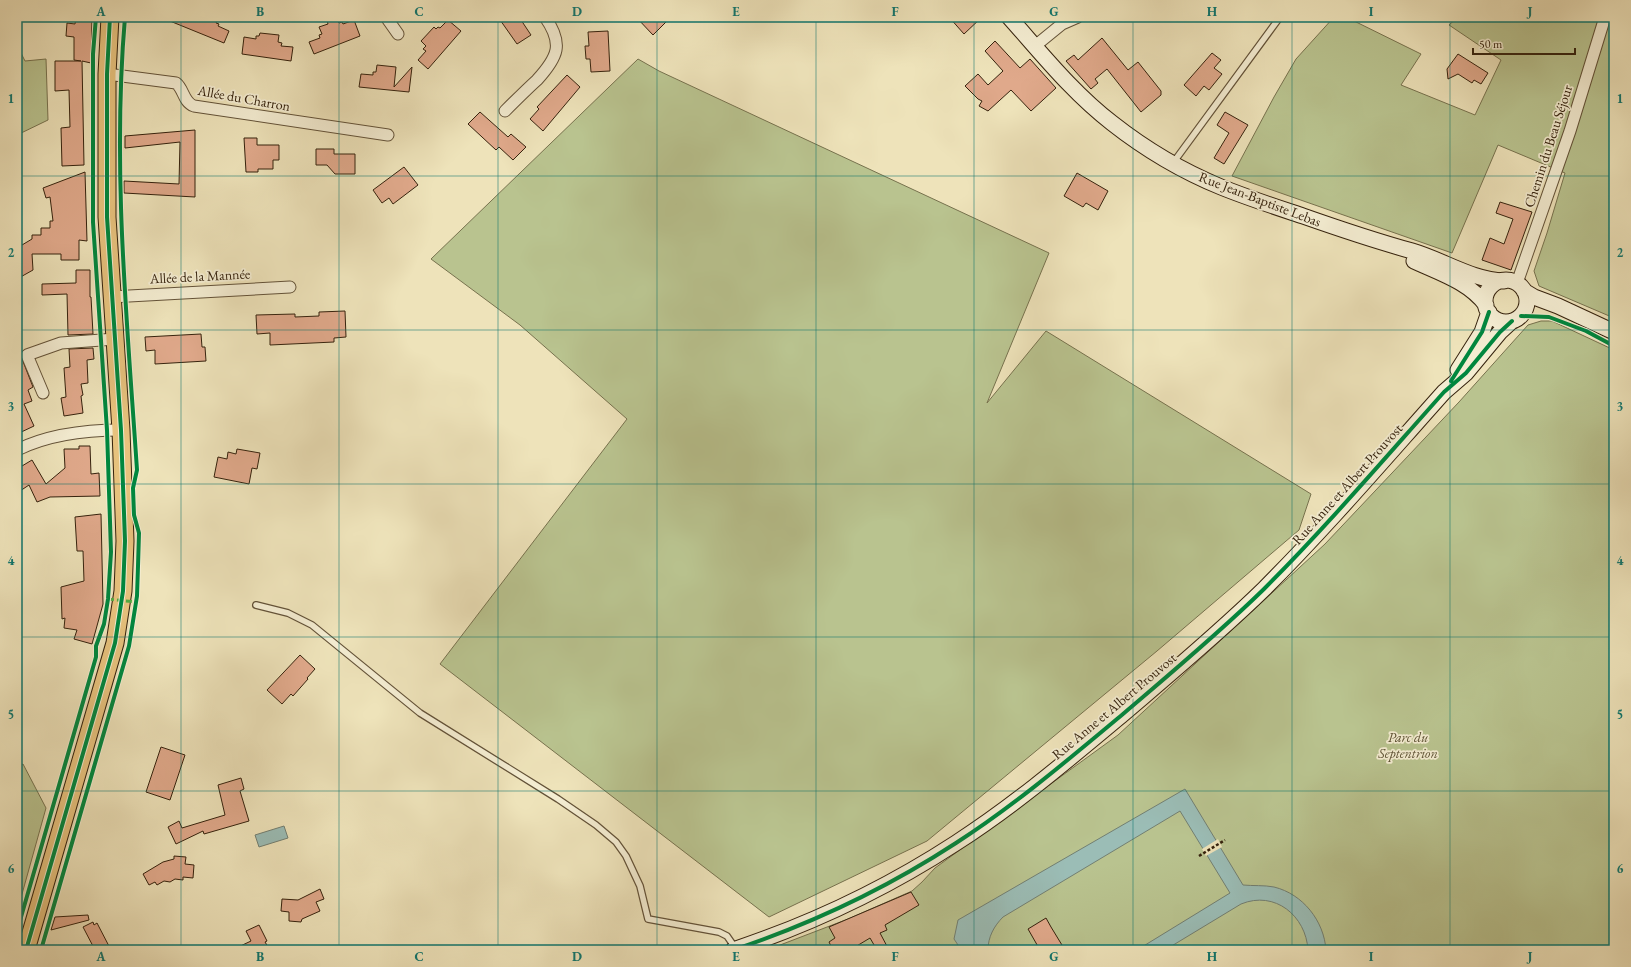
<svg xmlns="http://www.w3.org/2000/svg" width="1631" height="967" viewBox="0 0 1631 967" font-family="'EB Garamond',serif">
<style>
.green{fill:#b9c38f;stroke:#77724e}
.water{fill:#9bbdb6;stroke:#727f72}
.pier{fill:#eee3ba}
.building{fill:#e0a98b;stroke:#35220d}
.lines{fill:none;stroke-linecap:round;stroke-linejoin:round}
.lane-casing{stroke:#635238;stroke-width:8}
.street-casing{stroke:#635238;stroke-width:13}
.secondary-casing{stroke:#35220d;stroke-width:17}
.primary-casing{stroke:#35220d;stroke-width:19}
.path{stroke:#35220d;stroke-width:2.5;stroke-dasharray:3 2;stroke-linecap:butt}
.lane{stroke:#f4edd2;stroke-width:5.5}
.street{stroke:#f4edd2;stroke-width:11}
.secondary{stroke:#f4edd2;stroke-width:15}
.primary{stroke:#e7c27d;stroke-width:17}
.quiet{stroke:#54aa41;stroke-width:3;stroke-dasharray:6 3;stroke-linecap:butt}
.cycleway-casing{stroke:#f4edd2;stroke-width:6}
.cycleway{stroke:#00873e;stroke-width:4}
.grid{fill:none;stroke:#0f766e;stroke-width:1;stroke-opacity:0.55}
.labels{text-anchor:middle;stroke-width:3.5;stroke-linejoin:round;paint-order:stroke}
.street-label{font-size:14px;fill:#35220d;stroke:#f4edd2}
.park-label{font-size:14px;font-style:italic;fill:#5d5234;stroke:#f4edd2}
.neatline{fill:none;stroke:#0f766e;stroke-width:1.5}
.grid-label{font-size:13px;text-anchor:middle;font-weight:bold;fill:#0f766e}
</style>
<rect width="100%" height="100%" fill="#eee3ba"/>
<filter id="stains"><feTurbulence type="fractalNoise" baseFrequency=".005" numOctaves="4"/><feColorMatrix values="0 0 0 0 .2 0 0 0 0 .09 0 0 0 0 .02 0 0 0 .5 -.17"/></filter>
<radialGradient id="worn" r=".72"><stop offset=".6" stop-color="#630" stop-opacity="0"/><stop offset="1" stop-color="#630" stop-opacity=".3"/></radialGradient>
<path class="green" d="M1334,17H1346L1421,54L1401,85L1475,115L1501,60L1449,25L1458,17H1614V318L1539,286L1534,271L1547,233L1565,173L1498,145L1452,253L1232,176L1274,97L1296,59Z
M17,45L25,61L46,59L48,120L17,135Z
M638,59L659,71L1049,253L987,403L1046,331L1311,494L1299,530L1157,651L927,841L769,917L440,664L627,419L520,325L431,259Z
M1541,321H1552L1614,350V950H767L848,919L912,891L922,882L935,868L1118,735L1325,544L1459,402L1528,325Z
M23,764L46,808L17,912V767Z"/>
<path class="water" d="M1185,789L1243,885C1253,886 1264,885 1274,887C1303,894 1324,921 1326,950H1308C1306,916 1275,890 1241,904L1165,950H1137L1230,893L1180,811L1003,917C994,926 988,937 988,950H957L958,945L954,939L958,920Z
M284,826L288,838L259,847L255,835Z"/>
<path class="pier" d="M1218,839L1222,847L1206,856L1202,849Z"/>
<path class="building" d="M76,17H92L91,63L82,61L84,165L62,166L61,128L70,127L69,90L55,91V61H81L74,60V37L66,36L67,23L75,24Z
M160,17H218L216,23L219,24L218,26L229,31L224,43Z
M326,17H336L339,23L342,22L343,24L354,20L360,36L314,54L309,42L320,38L319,35L322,34L319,27L328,24Z
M498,17H519L531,35L517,44Z
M636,17H671L653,35Z
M949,17H982L964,34Z
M448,20L461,31L428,69L418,60L426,51L423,49L426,46L421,41L434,27L436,29L438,27L440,28Z
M608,31L610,71L591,72L590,59H586L585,46H589L588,32Z
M260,33L279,35L278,42L282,43L281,46L293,47L291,61L242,54L244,37L256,39V36H259Z
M1102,38L1128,70L1138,62L1161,91V95L1141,112L1107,69L1095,79L1098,83L1091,89L1066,61L1074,55L1078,60Z
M995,41L1020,68L1030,59L1056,88L1031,111L1011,90L988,111L979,106L982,101L978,99L965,86L978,74L988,85L1003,71L985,51Z
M1212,53L1221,60L1214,68L1222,74L1209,90L1204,86L1196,96L1184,85Z
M1458,54L1488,73L1481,84L1474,80L1472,83L1458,74L1448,79L1447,69Z
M377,65L396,67L394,87L412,67L409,92L359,87L361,74L373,75V72H376Z
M567,75L580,87L543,131L530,119L539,109L537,107Z
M480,112L508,137L511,134L526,147L513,160L499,147L496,150L468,124Z
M1225,112L1248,125L1224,164L1214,158L1229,133L1217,125Z
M195,130V197L124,193V181L179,184L180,142L125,148V136Z
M244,138H257V145H279V160H273V169H258V172H246Z
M316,149H334V154H355V174H335L327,165H316Z
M404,167L418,185L393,204L389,198L382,203L373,190Z
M85,172L87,241L79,240V260H61V254H32L33,270L17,279V248L32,239V235H41V228H50V221H53L50,197L46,198L43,188Z
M1077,173L1108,191L1098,210L1086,203L1083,207L1064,196Z
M1500,202L1532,212L1511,270L1482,260L1490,238L1504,244L1513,219L1496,213Z
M76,270H90V297H91L93,334L68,335L67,294L42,295V284L76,283Z
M345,311L346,337L334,338V342L270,345V333L257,334L256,315L295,314V317L319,316V312Z
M201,334L202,347H205L206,361L155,364V350L146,351L145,337Z
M17,346L33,387L28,390L32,401L24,404L34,426L17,434Z
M93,348L94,359L87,360L88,383L81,384L83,395L81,396L83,413L64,416L61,398L66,397L64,368L70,367L69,349Z
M79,446H90L91,474L99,473L100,496L50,497L37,502L29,485L17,493V469L32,460L46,484L65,468L64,449H79Z
M237,449L260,453L257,469L252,468L249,484L214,477L218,457L227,459L228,452L236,454Z
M101,514L103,604L92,644L74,639L77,630L64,628L65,618L62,619L61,587L84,581L83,551H77L75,517Z
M300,655L315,669L307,678L308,679L293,696L291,694L282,704L267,690Z
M161,747L185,755L170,800L146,792Z
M241,778L244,789L240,791L249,821L204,834L203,831L176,844L168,827L179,821L182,828L225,815L218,785Z
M174,856L186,857L185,864L194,865L193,878L183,877V880L175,879L170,882L164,881L157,885L155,882L149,885L143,874L163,862L174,859Z
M320,889L324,899L316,902L320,911L302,919L301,922L289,921V912L281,911L282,899L298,900Z
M911,892L919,905L885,925L887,930L880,933L889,950H877L870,938L850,950H833L829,942L835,938L829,927Z
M88,915L89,920L51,930L55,917Z
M1046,918L1051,927L1065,950H1040L1028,929Z
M93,922L94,925L97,923L111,950H95L83,927Z
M259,925L267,941L265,942L270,950H232L251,941L246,931Z"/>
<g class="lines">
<g class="lane-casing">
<path id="lane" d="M1173,163L1280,17
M256,605L288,613L312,625L420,713L558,799L596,825L616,842L626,856L640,886L648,919L719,932L727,936L736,949"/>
</g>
<g class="street-casing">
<path id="street" d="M386,17L398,34
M1035,46L1062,24L1078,17
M107,74L176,83C184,89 183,102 194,106L388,135
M505,111C516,100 526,90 537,80C558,57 564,44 545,17
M1517,283L1570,131L1605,17
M111,297L290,287
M43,393L27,355L61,343L115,339
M17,450C49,434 85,430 121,430"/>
</g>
<g class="secondary-casing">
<path id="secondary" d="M1009,17C1042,54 1073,93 1112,123C1145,149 1182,171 1221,187C1248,198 1276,207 1303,216C1340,229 1376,241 1412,251C1443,260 1472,280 1504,281
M1414,261C1440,273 1469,282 1486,305
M1485 301a21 21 0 1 1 42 0a21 21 0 1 1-42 0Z
M1524,291L1534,297L1558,306L1614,332
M1458,370L1482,332L1489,312
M733,950C811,924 887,888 956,843C1015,805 1069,759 1123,714C1171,673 1219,633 1264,589C1327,526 1385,458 1444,392L1466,373L1500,332L1512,321"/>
</g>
<g class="primary-casing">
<path id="primary" d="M26,950L115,643L123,591L125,541L121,430L107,217V74L110,17"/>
</g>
<path class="path" d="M1199,856L1225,840"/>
<use href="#lane" class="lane"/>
<use href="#street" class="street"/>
<use href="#secondary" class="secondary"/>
<use href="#primary" class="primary"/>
<path class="quiet" d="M108,599L136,602"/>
<g class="cycleway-casing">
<path id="cycleway" d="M1521,316L1549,317L1586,331L1614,346
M1451,381L1482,332L1489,312
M17,931L96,657V646L104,624L108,599L111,552L107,430L93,222V54L96,17
M26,950L115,643L123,591L125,541L121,430L107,217V74L110,17
M41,950L129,646L137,596L138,566L139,533L134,515L133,488L137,470C127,319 112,168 125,17
M733,950C811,924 887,888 956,843C1015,805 1069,759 1123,714C1171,673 1219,633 1264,589C1327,526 1385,458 1444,392L1466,373L1500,332L1512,321"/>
</g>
<use href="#cycleway" class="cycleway"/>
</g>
<path class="grid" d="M181,17V950M339,17V950M498,17V950M657,17V950M816,17V950M974,17V950M1133,17V950M1292,17V950M1450,17V950M17,176H1614M17,330H1614M17,484H1614M17,637H1614M17,791H1614"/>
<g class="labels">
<g class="street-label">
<text transform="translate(244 98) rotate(10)" y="5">Allée du Charron</text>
<text transform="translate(1548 146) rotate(-72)" y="5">Chemin du Beau Séjour</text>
<text transform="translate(1260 199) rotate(21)" y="5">Rue Jean-Baptiste Lebas</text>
<text transform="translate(200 276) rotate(-3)" y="5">Allée de la Mannée</text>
<text transform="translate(1347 484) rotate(-48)" y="5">Rue Anne et Albert Prouvost</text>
<text transform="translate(1114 706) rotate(-40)" y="5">Rue Anne et Albert Prouvost</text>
</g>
<g class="park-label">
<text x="1408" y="742">Parc du<tspan x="1408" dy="16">Septentrion</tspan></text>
</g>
</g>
<rect width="1631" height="967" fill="none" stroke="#eee3ba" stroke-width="44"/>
<path d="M1473 48v6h102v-6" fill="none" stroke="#35220d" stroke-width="2"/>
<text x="1479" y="48" font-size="12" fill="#35220d" stroke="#f4edd2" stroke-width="3" paint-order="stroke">50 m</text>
<rect x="22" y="22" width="1587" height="923" class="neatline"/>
<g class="grid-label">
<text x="101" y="16">A</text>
<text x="260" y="16">B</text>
<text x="419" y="16">C</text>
<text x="577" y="16">D</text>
<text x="736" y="16">E</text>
<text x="895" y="16">F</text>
<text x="1054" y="16">G</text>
<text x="1212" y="16">H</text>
<text x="1371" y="16">I</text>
<text x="1530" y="16">J</text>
<text x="11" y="103">1</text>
<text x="1620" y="103">1</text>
<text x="11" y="257">2</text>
<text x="1620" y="257">2</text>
<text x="11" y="411">3</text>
<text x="1620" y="411">3</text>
<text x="11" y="565">4</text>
<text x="1620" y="565">4</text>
<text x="11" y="719">5</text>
<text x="1620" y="719">5</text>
<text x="11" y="873">6</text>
<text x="1620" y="873">6</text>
<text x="101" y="961">A</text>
<text x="260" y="961">B</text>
<text x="419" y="961">C</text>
<text x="577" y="961">D</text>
<text x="736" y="961">E</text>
<text x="895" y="961">F</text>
<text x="1054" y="961">G</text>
<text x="1212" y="961">H</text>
<text x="1371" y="961">I</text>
<text x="1530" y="961">J</text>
</g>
<rect width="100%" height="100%" filter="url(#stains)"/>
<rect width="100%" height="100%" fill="url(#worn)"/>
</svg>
